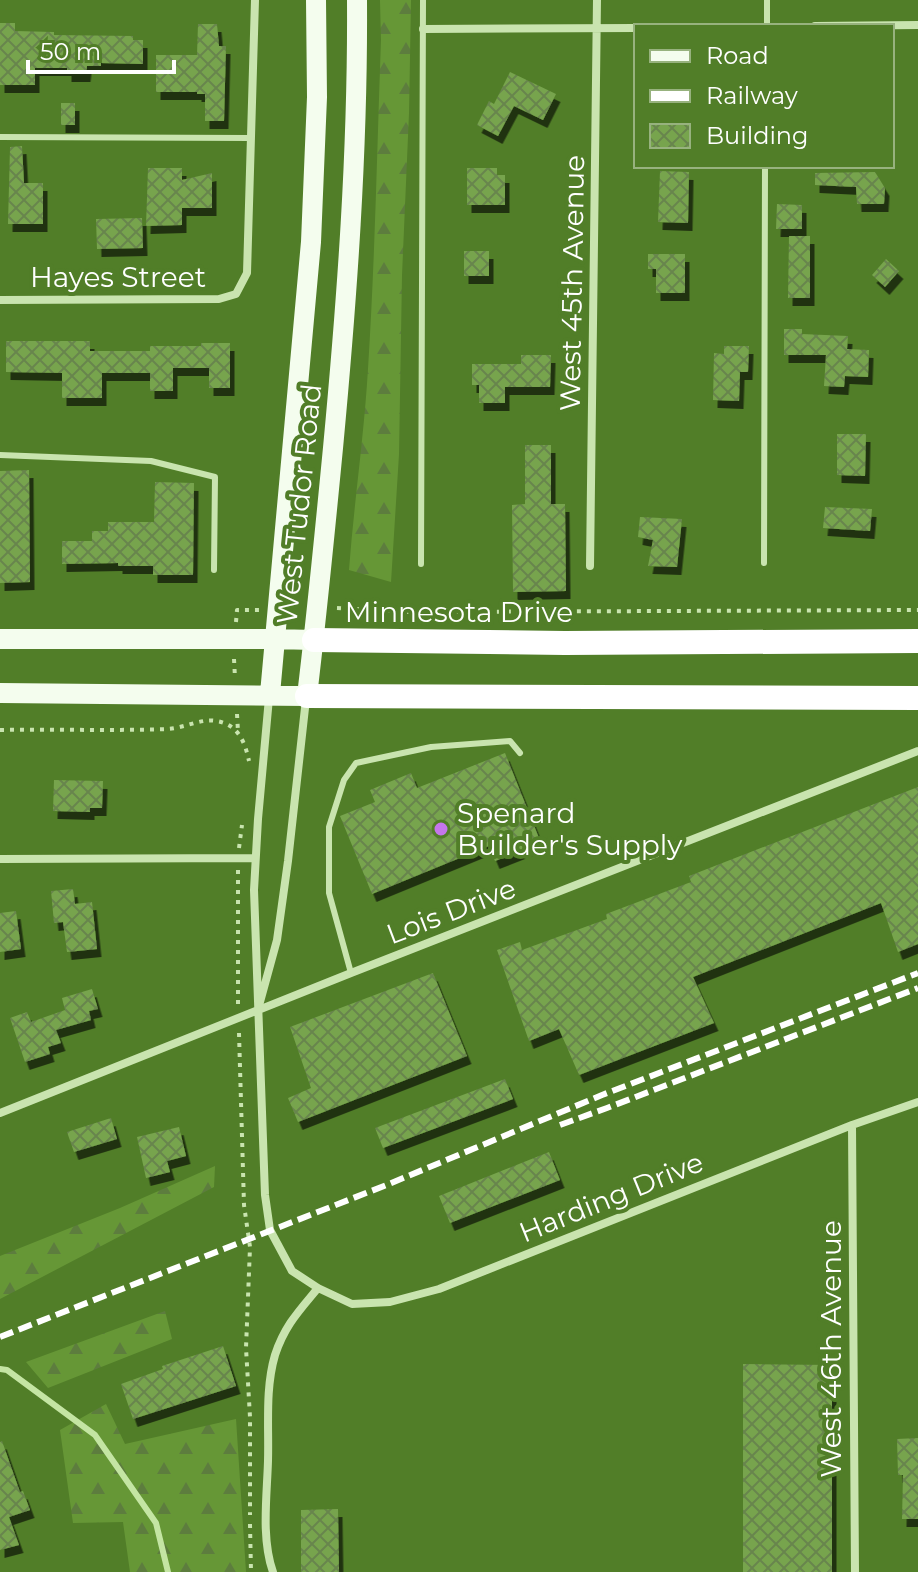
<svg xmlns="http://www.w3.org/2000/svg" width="918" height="1572" viewBox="0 0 918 1572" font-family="Montserrat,sans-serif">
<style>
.forest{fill:url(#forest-firs)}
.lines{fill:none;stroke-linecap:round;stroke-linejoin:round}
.stream{stroke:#c4e5a3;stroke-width:6}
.building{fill:url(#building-cross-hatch);filter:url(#shadow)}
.path{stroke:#c9e4af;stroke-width:4;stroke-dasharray:4 6;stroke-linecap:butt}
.lane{stroke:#c9e4af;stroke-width:6}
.street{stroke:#c9e4af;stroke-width:8}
.primary{stroke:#f4fdee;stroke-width:20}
.highway{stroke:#fff;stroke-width:24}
.rail{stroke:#fff;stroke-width:6;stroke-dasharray:14 6;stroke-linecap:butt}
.poi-dot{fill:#c576eb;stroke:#517e28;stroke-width:3}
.labels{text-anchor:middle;stroke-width:8;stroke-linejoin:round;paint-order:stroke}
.street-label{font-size:28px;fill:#fff;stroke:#517e28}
.poi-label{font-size:28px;fill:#fff;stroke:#517e28;text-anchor:start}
</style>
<defs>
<pattern id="forest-firs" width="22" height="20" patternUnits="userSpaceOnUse" patternTransform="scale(2)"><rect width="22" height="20" fill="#669736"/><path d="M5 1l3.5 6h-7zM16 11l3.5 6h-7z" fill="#5d7d3e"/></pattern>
<pattern id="building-cross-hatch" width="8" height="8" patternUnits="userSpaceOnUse" patternTransform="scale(2)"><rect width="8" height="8" fill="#77a44d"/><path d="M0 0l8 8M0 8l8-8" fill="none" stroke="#68854d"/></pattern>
<filter id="shadow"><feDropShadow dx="4.5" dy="8" stdDeviation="0" flood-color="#0009"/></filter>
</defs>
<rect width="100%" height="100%" fill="#517e28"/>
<path class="forest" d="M380,0H411L409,113L402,275L399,454L391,582L349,570C354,503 364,437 368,369C375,260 377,150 381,40Z
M215,1166L214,1187L0,1299V1256L120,1208Z
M165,1311L172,1339L48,1388L26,1362Z
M106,1404L125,1444L236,1419L246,1572H130L123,1522L73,1523L60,1430Z"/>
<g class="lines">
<path class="stream" d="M0,1369L7,1370L95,1435L156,1523L168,1572"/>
</g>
<path class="building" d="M0,23H15V31L54,32V35L133,36V40H143V64L101,63V66H87L86,74H67V68H35V85H0Z
M198,24H217L219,46H226L224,121H205V94H197V92H156V55H197Z
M510,72L556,94L543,120L514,106L498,136L477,125L489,101L494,104Z
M61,103H75V125H61Z
M22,146L24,183H43V224H8L10,147Z
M148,168H182V180L212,173V208H182V225L146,226Z
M467,168H497V175H505V205H467Z
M660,171L689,172L688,223L658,222Z
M875,172L885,188L884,204H857L856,187L815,185V173Z
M777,204L802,205V229H776Z
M142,218L143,248L97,249L96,219Z
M789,236H810V298H788Z
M464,251H489V276H464Z
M648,254H685V293H656V269H648Z
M886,259L899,271L885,287L872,275Z
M784,329H802V334L848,336L847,349L869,350L868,377L845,376L844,387L824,386L826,355H784Z
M6,341H90V351H150V346H201V343H230V388H209V368H173V391H150V373H102V398H62V373L6,372Z
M724,346H749L748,372H740L739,401L713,400L714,353L724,354Z
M521,355H551L550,387H505V403H479V385H472V364H521Z
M837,434H866L865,476L837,475Z
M525,445H551V504H565L566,591L513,592L512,505L525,504Z
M29,470L30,582L0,583V471Z
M155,482L194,483L193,575H153V566H118V563L62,564V541H92V531H108V522H154Z
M825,507L872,509L870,531L823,528Z
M640,517L682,519L677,567L648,566L653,540L638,537Z
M505,753L541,843L495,861L489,846L372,894L340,816L375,802L370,790L411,773L417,788Z
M54,780L103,781L102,808H90V812L53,811Z
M918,787V944L898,952L881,903L693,977L714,1023L579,1075L559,1029L529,1041L497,950L520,942L522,950L607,919L606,914L691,882L689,876Z
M73,889L75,904L92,902L97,949L67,952L63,922L54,923L51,891Z
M16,911L21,949L0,952V913Z
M433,973L467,1056L298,1122L288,1098L311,1088L290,1027Z
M92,989L98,1009L89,1011L91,1020L56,1030L61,1043L48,1047L50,1054L25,1062L10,1018L27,1012L31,1022L65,1010L62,998Z
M505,1079L513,1099L383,1148L375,1128Z
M111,1118L117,1139L74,1152L67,1132Z
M179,1127L186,1156L167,1161L170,1172L146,1178L137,1137Z
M549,1152L560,1180L450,1223L439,1196Z
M223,1346L236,1386L133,1419L121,1384L163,1369L162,1366Z
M743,1364L832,1365V1572H743Z
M918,1438V1519H902L903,1475H898L897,1439Z
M2,1441L20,1492L23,1491L30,1510L9,1517L19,1545L0,1550V1442Z
M338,1509L339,1572H301V1510Z"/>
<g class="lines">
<path class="path" d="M337,608L412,612L918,610
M236,622L237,610H260
M234,659L235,678
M237,714L238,732
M0,730C56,729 112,731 168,729C184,728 202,718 216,721C238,724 245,742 249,761
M239,848L242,825
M238,1004V869
M239,1033L244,1205L250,1247L246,1348L250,1417V1515
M250,1524L251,1572"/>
<path class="lane" d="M767,26V0
M0,137L251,138
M0,455L151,461L215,477L214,570
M764,563L765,166
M421,564L423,0
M351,973L329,893V827L344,780L356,763L431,747L510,741L520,753"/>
<path class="street" d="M815,26L918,25
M423,29L636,28
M0,300L219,299L236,294L247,273L255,0
M590,566L597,0
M269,698L258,819L254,890L265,1195L270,1230L292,1271L318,1288L352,1304L390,1302L439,1289L852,1125L918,1102
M0,859L255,858
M260,1002L277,940L288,861L306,699
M0,1113L351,973L918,751
M852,1125L855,1572
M273,1572C261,1538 267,1496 268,1461C269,1426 265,1389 275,1355C285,1325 299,1311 318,1288"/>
<path class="primary" d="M0,639H274L314,640
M0,693L307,696C317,613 325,531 333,448C347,299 358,150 357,0
M270,694L311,242L317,97L316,0"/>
<path class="highway" d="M314,640L565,643L918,641
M307,696L918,698"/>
<path class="rail" d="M560,1125L607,1108L918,988
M0,1337L389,1184L602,1095L918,973"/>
</g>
<circle class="poi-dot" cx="441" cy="829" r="8"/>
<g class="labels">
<g class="street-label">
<text x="118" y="287">Hayes Street</text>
<text transform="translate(572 283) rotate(-89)" y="10">West 45th Avenue</text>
<text transform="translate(299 504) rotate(-84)" y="10">West Tudor Road</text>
<text x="459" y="622">Minnesota Drive</text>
<text transform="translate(451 911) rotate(-21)" y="10">Lois Drive</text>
<text transform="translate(611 1197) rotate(-22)" y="10">Harding Drive</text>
<text transform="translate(831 1349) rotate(-90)" y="10">West 46th Avenue</text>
</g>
<g class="poi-label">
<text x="457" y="823">Spenard<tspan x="457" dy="32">Builder's Supply</tspan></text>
</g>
</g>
<rect x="634" y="24" width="260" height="144" fill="#517e28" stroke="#97b27e" stroke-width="2"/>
<rect x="650" y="50" width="40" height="12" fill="#f4fdee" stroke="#97b27e" stroke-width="2"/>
<text x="706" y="64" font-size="24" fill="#ffffff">Road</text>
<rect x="650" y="90" width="40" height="12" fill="#ffffff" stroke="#97b27e" stroke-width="2"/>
<text x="706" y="104" font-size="24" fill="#ffffff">Railway</text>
<rect x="650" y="124" width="40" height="24" fill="url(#building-cross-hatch)" stroke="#97b27e" stroke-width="2"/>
<text x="706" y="144" font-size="24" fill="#ffffff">Building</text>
<path d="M28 60v12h146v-12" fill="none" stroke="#ffffff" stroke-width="4"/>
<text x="40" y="60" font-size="24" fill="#ffffff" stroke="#517e28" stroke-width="6" paint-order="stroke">50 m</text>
</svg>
